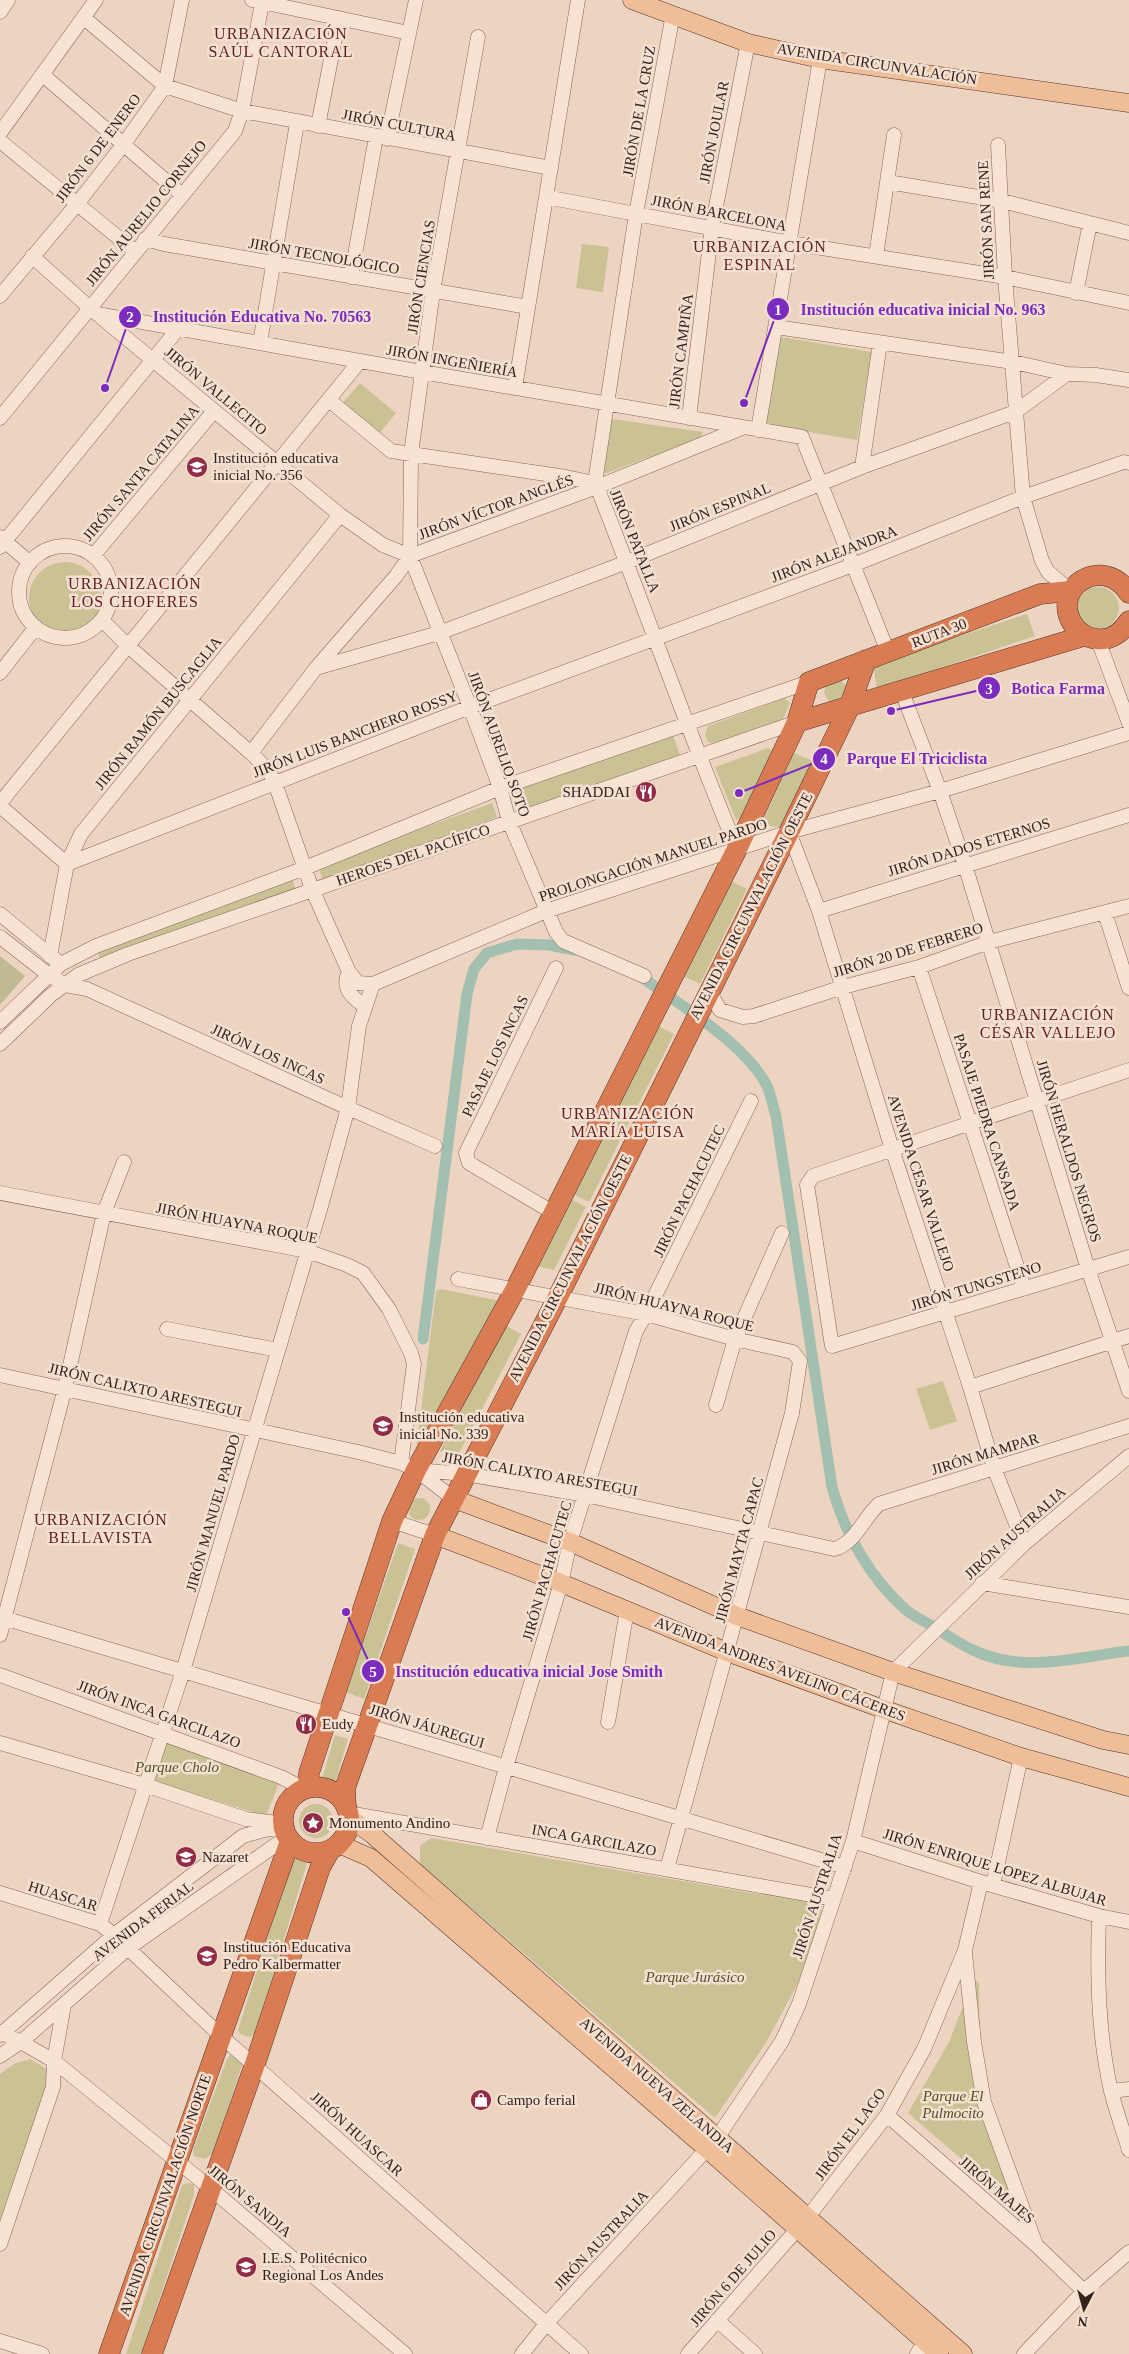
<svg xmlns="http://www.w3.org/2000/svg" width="1129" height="2354" viewBox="0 0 1129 2354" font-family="'Times New Roman',serif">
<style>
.green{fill:#cac295}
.cemetery{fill:#bfb994}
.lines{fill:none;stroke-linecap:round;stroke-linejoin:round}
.canal{stroke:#a3bfb0;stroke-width:11}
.minor-casing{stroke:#856559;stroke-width:15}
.major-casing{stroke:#53352d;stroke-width:19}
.highway-casing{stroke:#53352d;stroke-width:21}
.minor{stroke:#f8e3d3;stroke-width:14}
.major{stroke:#efbe99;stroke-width:18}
.highway{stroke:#da7c53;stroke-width:20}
.labels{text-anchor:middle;stroke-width:5;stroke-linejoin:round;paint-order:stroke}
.street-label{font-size:15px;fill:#35221d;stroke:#f4e0d0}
.poi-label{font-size:15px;fill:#35221d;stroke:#f4e0d0;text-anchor:start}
.park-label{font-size:15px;font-style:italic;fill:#515124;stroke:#f4e0d0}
.neighbourhood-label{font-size:16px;letter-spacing:1px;fill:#601d21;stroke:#f4e0d0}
.leader{fill:none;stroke:#7b2cbf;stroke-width:2}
.callout-dot{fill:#7b2cbf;stroke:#f4e0d0;stroke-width:2}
.mark-label{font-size:15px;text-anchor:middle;font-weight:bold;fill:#fff}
.callout-label{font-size:16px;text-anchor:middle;font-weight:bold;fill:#7b2cbf;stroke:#f4e0d0;stroke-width:5;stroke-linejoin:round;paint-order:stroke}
</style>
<rect width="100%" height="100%" fill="#ecd4c0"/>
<path class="green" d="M582,244L609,247L603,292L576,288Z
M781,337L872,352L857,440L766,425Z
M360,383L396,413L377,436L340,406Z
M612,419L703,432L700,438L604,474Z
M29 598a36 36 0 1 1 72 0a36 36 0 1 1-72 0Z
M1077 608a21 21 0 1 1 42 0a21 21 0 1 1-42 0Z
M1027,614L1035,636L877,689L873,665Z
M840,680L849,688L848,697L830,703L824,693L826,685Z
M785,698L790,703L782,722L713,743L708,742L705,735L708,726Z
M673,735L680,755L526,810L519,789Z
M768,748L773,751L740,819L736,820L715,767Z
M794,753L815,762L780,827L761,825Z
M492,803L497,817L323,881L318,866Z
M291,877L296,889L101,961L97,949Z
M730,881L747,889L700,984L683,976Z
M658,1026L674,1034L589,1202L573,1194Z
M571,1199L586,1207L554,1270L536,1266Z
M441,1289L500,1301L416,1450L436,1291Z
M505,1325L521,1334L456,1459L440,1451Z
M943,1381L957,1421L930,1430L916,1389Z
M408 1509a11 11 0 1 1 22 0a11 11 0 1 1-22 0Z
M398,1543L415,1549L364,1699L346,1692Z
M335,1735L348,1739L335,1783L322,1779Z
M162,1741L279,1783L266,1816L150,1780Z
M299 1821a17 17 0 1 1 34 0a17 17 0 1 1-34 0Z
M431,1838L817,1904L823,1913L799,1981L767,2041L715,2118L420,1864V1846Z
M296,1857L307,1863L255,2034L249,2037L240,2034L238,2030L292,1861Z
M974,1978L979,1984L980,2052L991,2126L1020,2209L908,2113L949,2042Z
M230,2055L241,2058L242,2065L213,2153L205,2159L194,2156L193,2150L227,2059Z
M30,2059L45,2068L50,2081L0,2221V2074L14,2064Z
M187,2183L194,2184V2195L141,2354H126L182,2185Z"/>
<path class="cemetery" d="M0,956L25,976L0,1005Z"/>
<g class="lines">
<path class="canal" d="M636,974L643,978C681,1006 746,1044 767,1086C771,1095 773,1106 776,1116L832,1487C845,1534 870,1578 906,1610C916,1618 928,1623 939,1630C964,1647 987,1660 1019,1662C1055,1665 1093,1655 1129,1651
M423,1339L467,994L474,969L487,953L517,944L549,945L574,950"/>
<g class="minor-casing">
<path id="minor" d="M252,0L409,33
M0,12L8,0
M673,14L636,214L596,476L597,487C645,607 687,730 737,849
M84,18L165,86L242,111L551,168
M478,37L433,291L411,454L410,556L470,707L500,788L509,821L556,932L563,941L644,976
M43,75L181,194
M318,126L339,18
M0,133L96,0
M387,139L416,0
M0,141L136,252
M998,145L1005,277L1023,497L1042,561L1048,572L1071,591
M888,182L1002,201L1129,233
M546,197L790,243L1005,277L1129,303
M145,239L164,244L528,307
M32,256L90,308L340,515L383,545L410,556
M876,256L894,135
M351,277L376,137
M1076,293L1090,223
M0,296L77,204L123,145L165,86L182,0
M97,314L422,372L802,437L888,652
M776,327L1013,362L1067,374
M260,343L297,123
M515,388L578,0
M329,400L391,451L566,477L585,481L597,487
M0,418L235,131L242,111L262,3
M689,418L712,227L748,43
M758,430L820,59
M862,467L880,343
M0,537L30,563
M19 592a46 46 0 1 1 92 0a46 46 0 1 1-92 0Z
M0,547L178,329
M93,556L214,411
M102,620L128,646L251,753L268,770L275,783L312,889L349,972L358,983L373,984
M1098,640L1129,723
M316,668L439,633L627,562L862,467L1015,412L1067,374L1096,375L1129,380
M0,673L36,627
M902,692L940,791L965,865L1088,1269L1129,1391
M251,753L316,668L396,576L410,556L597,487L742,428
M0,803L360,361
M0,806L67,864
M789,832L819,911L892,1149L970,1387L994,1468L1024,1544
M67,864L470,707L853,565L1023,497L1124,462L1129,463
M819,911L1129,815
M1105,913L1129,988
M0,914L56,960
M0,937L49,975L65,985L87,989L348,1108L435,1146
M50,956L67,864L81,834L340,515
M919,967L1024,1288
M349,972C341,988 352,997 364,1006
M709,991L720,1010L743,1017L754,1016L843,987L919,967L989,942L1129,906
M0,1022L61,964L96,946L305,868L500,788L809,682
M0,1044L51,995L78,975L128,954L797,722
M1129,1070L813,1176L807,1185L832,1346L1129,1257
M0,1193L307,1251L347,1265L363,1273L389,1309L411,1353L414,1364L401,1463
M554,1213L469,1163L466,1153L556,968
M458,1279L646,1314L735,1339L793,1352L800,1361L792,1413L667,1869
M167,1329L278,1350
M0,1375L358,1452L401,1463L416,1470L466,1474L585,1495L834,1549C855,1544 864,1517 879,1504L1129,1426
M970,1387L1129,1336
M716,1405L735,1339L782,1233
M416,1470L454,1499
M392,1521L435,1535
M982,1583L1129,1607
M0,1617L845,1867
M0,1635L65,1388L104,1213L124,1162
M0,1675L281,1777L304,1789
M608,1722L627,1610
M0,1743L145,1785L246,1819L278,1823
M348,1813L834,1899
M487,1838L506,1767L561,1583L570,1542L636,1331L646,1314L751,1101
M853,1841L981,1882L1099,1916L1129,1922
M993,1885L1021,1757
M0,1893L100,1924L114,1935L221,2036L581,2354
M1099,1916C1097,1974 1098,2034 1111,2091C1116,2111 1123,2130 1129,2150
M100,1924L183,1671L321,1206L348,1108L359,1026L373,984L546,911L789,832L940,791L1129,733
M965,1953L974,2042L984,2102L1036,2245
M0,2032L21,2042L54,2061L210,2188L405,2354
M0,2035L114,1935L243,1836L264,1830L283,1827
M0,2056L21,2042L127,1949L287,1837
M1111,2091L1129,2089
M887,2115L1036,2245L1084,2291
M0,2244L53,2087L54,2061L64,2005
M717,2320L755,2354
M0,2341L42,2354
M522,2354L546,2324L717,2138L782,2041L799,2004L853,1841L893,1672L1024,1544L1129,1456
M688,2354L807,2218L887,2115L924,2049L965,1950L981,1882
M917,2354L925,2342
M1024,2354L1084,2291L1129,2252"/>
</g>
<g class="major-casing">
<path id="major" d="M632,0L748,43L820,59L1129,103
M454,1499L570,1542L737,1616L893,1672L1103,1740L1129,1745
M435,1535L561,1583L727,1652L883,1709L1021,1757L1129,1787
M349,1818L372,1834L963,2354
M339,1844L371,1858L707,2149L939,2354"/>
</g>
<g class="highway-casing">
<path id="highway" d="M1129,593C1103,553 1048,588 1074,626C1080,634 1088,638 1097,639C1111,641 1122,632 1129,621
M797,722L1084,636
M283 1820a33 33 0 1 1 66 0a33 33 0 1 1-66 0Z
M308,1788L309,1773L392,1521L416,1470L515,1290L737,849L797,722L809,682L1040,594L1071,591
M346,1807L345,1788L435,1535L558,1297L789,832L849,708L866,660
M109,2354L290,1841
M152,2354L255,2064L320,1868L330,1850"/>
</g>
<use href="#minor" class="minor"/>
<use href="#major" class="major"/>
<use href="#highway" class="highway"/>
</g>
<defs>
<g id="school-disc" transform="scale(1.125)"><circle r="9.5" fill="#922b46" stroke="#f4e0d0"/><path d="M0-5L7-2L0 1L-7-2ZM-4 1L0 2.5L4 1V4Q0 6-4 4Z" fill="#fff"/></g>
<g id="restaurant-disc" transform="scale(1.125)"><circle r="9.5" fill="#922b46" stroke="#f4e0d0"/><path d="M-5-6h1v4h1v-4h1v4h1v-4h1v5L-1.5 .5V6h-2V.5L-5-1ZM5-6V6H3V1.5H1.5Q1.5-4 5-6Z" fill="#fff"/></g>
<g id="sight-disc" transform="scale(1.125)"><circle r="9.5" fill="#922b46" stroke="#f4e0d0"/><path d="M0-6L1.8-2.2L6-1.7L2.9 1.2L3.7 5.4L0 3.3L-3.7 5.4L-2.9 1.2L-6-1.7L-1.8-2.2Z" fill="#fff"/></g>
<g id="shop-disc" transform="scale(1.125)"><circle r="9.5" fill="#922b46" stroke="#f4e0d0"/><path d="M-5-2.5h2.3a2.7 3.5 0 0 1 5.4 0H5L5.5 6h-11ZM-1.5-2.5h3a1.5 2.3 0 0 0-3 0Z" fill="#fff"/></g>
<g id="university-disc" transform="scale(1.125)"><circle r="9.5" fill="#922b46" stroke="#f4e0d0"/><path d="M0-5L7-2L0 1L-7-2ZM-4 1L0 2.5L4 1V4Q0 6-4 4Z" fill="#fff"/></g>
</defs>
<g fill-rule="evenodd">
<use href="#school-disc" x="197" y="467"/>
<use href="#restaurant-disc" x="646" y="792"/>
<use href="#school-disc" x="383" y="1426"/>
<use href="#restaurant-disc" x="306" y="1724"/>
<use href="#sight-disc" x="313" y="1823"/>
<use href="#school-disc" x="186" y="1857"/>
<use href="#school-disc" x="207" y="1956"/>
<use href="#shop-disc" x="481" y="2100"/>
<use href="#university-disc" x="246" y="2267"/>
</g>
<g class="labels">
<g class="street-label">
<text transform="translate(877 64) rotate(9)" y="5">AVENIDA CIRCUNVALACIÓN</text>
<text transform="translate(639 111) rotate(-80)" y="5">JIRÓN DE LA CRUZ</text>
<text transform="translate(399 125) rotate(11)" y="5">JIRÓN CULTURA</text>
<text transform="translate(714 132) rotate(-79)" y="5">JIRÓN JOULAR</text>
<text transform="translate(98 148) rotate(-53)" y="5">JIRÓN 6 DE ENERO</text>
<text transform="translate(146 213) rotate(-51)" y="5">JIRÓN AURELIO CORNEJO</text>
<text transform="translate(719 213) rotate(11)" y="5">JIRÓN BARCELONA</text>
<text transform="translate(986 220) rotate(-93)" y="5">JIRÓN SAN RENE</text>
<text transform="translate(324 256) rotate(10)" y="5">JIRÓN TECNOLÓGICO</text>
<text transform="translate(421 277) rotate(-81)" y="5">JIRÓN CIENCIAS</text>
<text transform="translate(681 351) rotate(-83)" y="5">JIRÓN CAMPIÑA</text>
<text transform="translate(452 361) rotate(10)" y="5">JIRÓN INGEÑIERÍA</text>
<text transform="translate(216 391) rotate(40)" y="5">JIRÓN VALLECITO</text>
<text transform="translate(141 473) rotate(-50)" y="5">JIRÓN SANTA CATALINA</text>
<text transform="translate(496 507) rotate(-20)" y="5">JIRÓN VÍCTOR ANGLÉS</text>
<text transform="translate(720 507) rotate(-22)" y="5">JIRÓN ESPINAL</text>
<text transform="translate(635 541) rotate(68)" y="5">JIRÓN PATALLA</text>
<text transform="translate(834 554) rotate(-21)" y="5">JIRÓN ALEJANDRA</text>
<text transform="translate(939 633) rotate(-21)" y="5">RUTA 30</text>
<text transform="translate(158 713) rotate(-51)" y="5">JIRÓN RAMÓN BUSCAGLIA</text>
<text transform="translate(355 734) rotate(-21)" y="5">JIRÓN LUIS BANCHERO ROSSY</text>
<text transform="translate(499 744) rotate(70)" y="5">JIRÓN AURELIO SOTO</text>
<text transform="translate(969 847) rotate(-17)" y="5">JIRÓN DADOS ETERNOS</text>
<text transform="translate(413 855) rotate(-19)" y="5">HEROES DEL PACÍFICO</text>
<text transform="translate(653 860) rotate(-18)" y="5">PROLONGACIÓN MANUEL PARDO</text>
<text transform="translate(751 906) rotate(-63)" y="5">AVENIDA CIRCUNVALACIÓN OESTE</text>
<text transform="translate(908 950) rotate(-17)" y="5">JIRÓN 20 DE FEBRERO</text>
<text transform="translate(268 1054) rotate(25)" y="5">JIRÓN LOS INCAS</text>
<text transform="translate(495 1056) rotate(-64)" y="5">PASAJE LOS INCAS</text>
<text transform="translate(987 1122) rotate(72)" y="5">PASAJE PIEDRA CANSADA</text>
<text transform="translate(1069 1151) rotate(73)" y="5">JIRÓN HERALDOS NEGROS</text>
<text transform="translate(921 1183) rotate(72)" y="5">AVENIDA CESAR VALLEJO</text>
<text transform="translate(689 1191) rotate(-64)" y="5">JIRÓN PACHACUTEC</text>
<text transform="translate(237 1223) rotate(11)" y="5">JIRÓN HUAYNA ROQUE</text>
<text transform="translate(570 1268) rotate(-63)" y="5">AVENIDA CIRCUNVALACIÓN OESTE</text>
<text transform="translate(976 1286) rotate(-17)" y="5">JIRÓN TUNGSTENO</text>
<text transform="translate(674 1307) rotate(14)" y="5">JIRÓN HUAYNA ROQUE</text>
<text transform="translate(145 1390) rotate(13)" y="5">JIRÓN CALIXTO ARESTEGUI</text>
<text transform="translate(985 1454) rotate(-17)" y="5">JIRÓN MAMPAR</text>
<text transform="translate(540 1474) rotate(10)" y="5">JIRÓN CALIXTO ARESTEGUI</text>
<text transform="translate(213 1513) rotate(-74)" y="5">JIRÓN MANUEL PARDO</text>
<text transform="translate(1015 1533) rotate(-42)" y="5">JIRÓN AUSTRALIA</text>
<text transform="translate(739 1550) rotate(-75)" y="5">JIRÓN MAYTA CAPAC</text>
<text transform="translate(547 1571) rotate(-74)" y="5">JIRÓN PACHACUTEC</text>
<text transform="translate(780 1669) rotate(21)" y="5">AVENIDA ANDRES AVELINO CÁCERES</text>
<text transform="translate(159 1714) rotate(20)" y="5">JIRÓN INCA GARCILAZO</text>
<text transform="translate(427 1726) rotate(17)" y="5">JIRÓN JÁUREGUI</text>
<text transform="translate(594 1840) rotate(10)" y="5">INCA GARCILAZO</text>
<text transform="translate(995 1867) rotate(17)" y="5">JIRÓN ENRIQUE LOPEZ ALBUJAR</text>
<text transform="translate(63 1896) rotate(17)" y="5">HUASCAR</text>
<text transform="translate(817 1896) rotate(-72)" y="5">JIRÓN AUSTRALIA</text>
<text transform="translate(143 1921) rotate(-37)" y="5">AVENIDA FERIAL</text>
<text transform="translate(657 2085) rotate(41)" y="5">AVENIDA NUEVA ZELANDIA</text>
<text transform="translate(357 2134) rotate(42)" y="5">JIRÓN HUASCAR</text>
<text transform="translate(850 2134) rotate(-54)" y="5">JIRÓN EL LAGO</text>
<text transform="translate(997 2190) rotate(41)" y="5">JIRÓN MAJES</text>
<text transform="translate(165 2195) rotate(-71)" y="5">AVENIDA CIRCUNVALACIÓN NORTE</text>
<text transform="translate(250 2201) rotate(40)" y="5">JIRÓN SANDIA</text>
<text transform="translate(601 2240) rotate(-47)" y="5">JIRÓN AUSTRALIA</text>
<text transform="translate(733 2278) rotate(-49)" y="5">JIRÓN 6 DE JULIO</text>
</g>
<g class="poi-label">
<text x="213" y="463">Institución educativa<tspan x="213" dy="17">inicial No. 356</tspan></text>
<text x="630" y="797" text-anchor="end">SHADDAI</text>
<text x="399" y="1422">Institución educativa<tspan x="399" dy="17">inicial No. 339</tspan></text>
<text x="322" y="1729">Eudy</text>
<text x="329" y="1828">Monumento Andino</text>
<text x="202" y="1862">Nazaret</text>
<text x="223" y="1952">Institución Educativa<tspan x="223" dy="17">Pedro Kalbermatter</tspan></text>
<text x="497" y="2105">Campo ferial</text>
<text x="262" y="2263">I.E.S. Politécnico<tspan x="262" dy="17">Regional Los Andes</tspan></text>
</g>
<g class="park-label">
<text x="177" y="1772">Parque Cholo</text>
<text x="695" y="1982">Parque Jurásico</text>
<text x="953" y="2101">Parque El<tspan x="953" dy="17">Pulmocito</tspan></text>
</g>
<g class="neighbourhood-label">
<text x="281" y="39">URBANIZACIÓN<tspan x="281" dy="18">SAÚL CANTORAL</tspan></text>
<text x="760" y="252">URBANIZACIÓN<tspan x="760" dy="18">ESPINAL</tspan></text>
<text x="135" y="589">URBANIZACIÓN<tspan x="135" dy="18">LOS CHOFERES</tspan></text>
<text x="1048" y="1020">URBANIZACIÓN<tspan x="1048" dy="18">CÉSAR VALLEJO</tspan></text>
<text x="628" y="1119">URBANIZACIÓN<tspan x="628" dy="18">MARÍA LUISA</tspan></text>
<text x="101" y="1525">URBANIZACIÓN<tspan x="101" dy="18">BELLAVISTA</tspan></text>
</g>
</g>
<path class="leader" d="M744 403L778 309M105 388L130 317M891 711L989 688M739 793L824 759M346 1612L373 1671"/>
<g class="callout-dot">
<circle cx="744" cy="403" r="5"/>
<circle cx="105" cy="388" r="5"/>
<circle cx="891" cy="711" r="5"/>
<circle cx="739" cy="793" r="5"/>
<circle cx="346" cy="1612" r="5"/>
<circle cx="778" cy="309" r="12"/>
<circle cx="130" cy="317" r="12"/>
<circle cx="989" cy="688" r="12"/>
<circle cx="824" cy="759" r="12"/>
<circle cx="373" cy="1671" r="12"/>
</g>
<g class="mark-label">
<text x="778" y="315">1</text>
<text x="130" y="322">2</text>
<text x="989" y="694">3</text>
<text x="824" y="764">4</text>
<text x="373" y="1677">5</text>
</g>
<g class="callout-label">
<text x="923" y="315">Institución educativa inicial No. 963</text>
<text x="262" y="322">Institución Educativa No. 70563</text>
<text x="1058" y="694">Botica Farma</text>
<text x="917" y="764">Parque El Triciclista</text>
<text x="529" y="1677">Institución educativa inicial Jose Smith</text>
</g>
<g transform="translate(1084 2309) rotate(186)" stroke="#f4e0d0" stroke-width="4" paint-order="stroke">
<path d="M0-4L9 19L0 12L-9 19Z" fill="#35221d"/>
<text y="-8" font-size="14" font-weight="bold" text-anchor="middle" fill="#35221d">N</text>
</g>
</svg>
